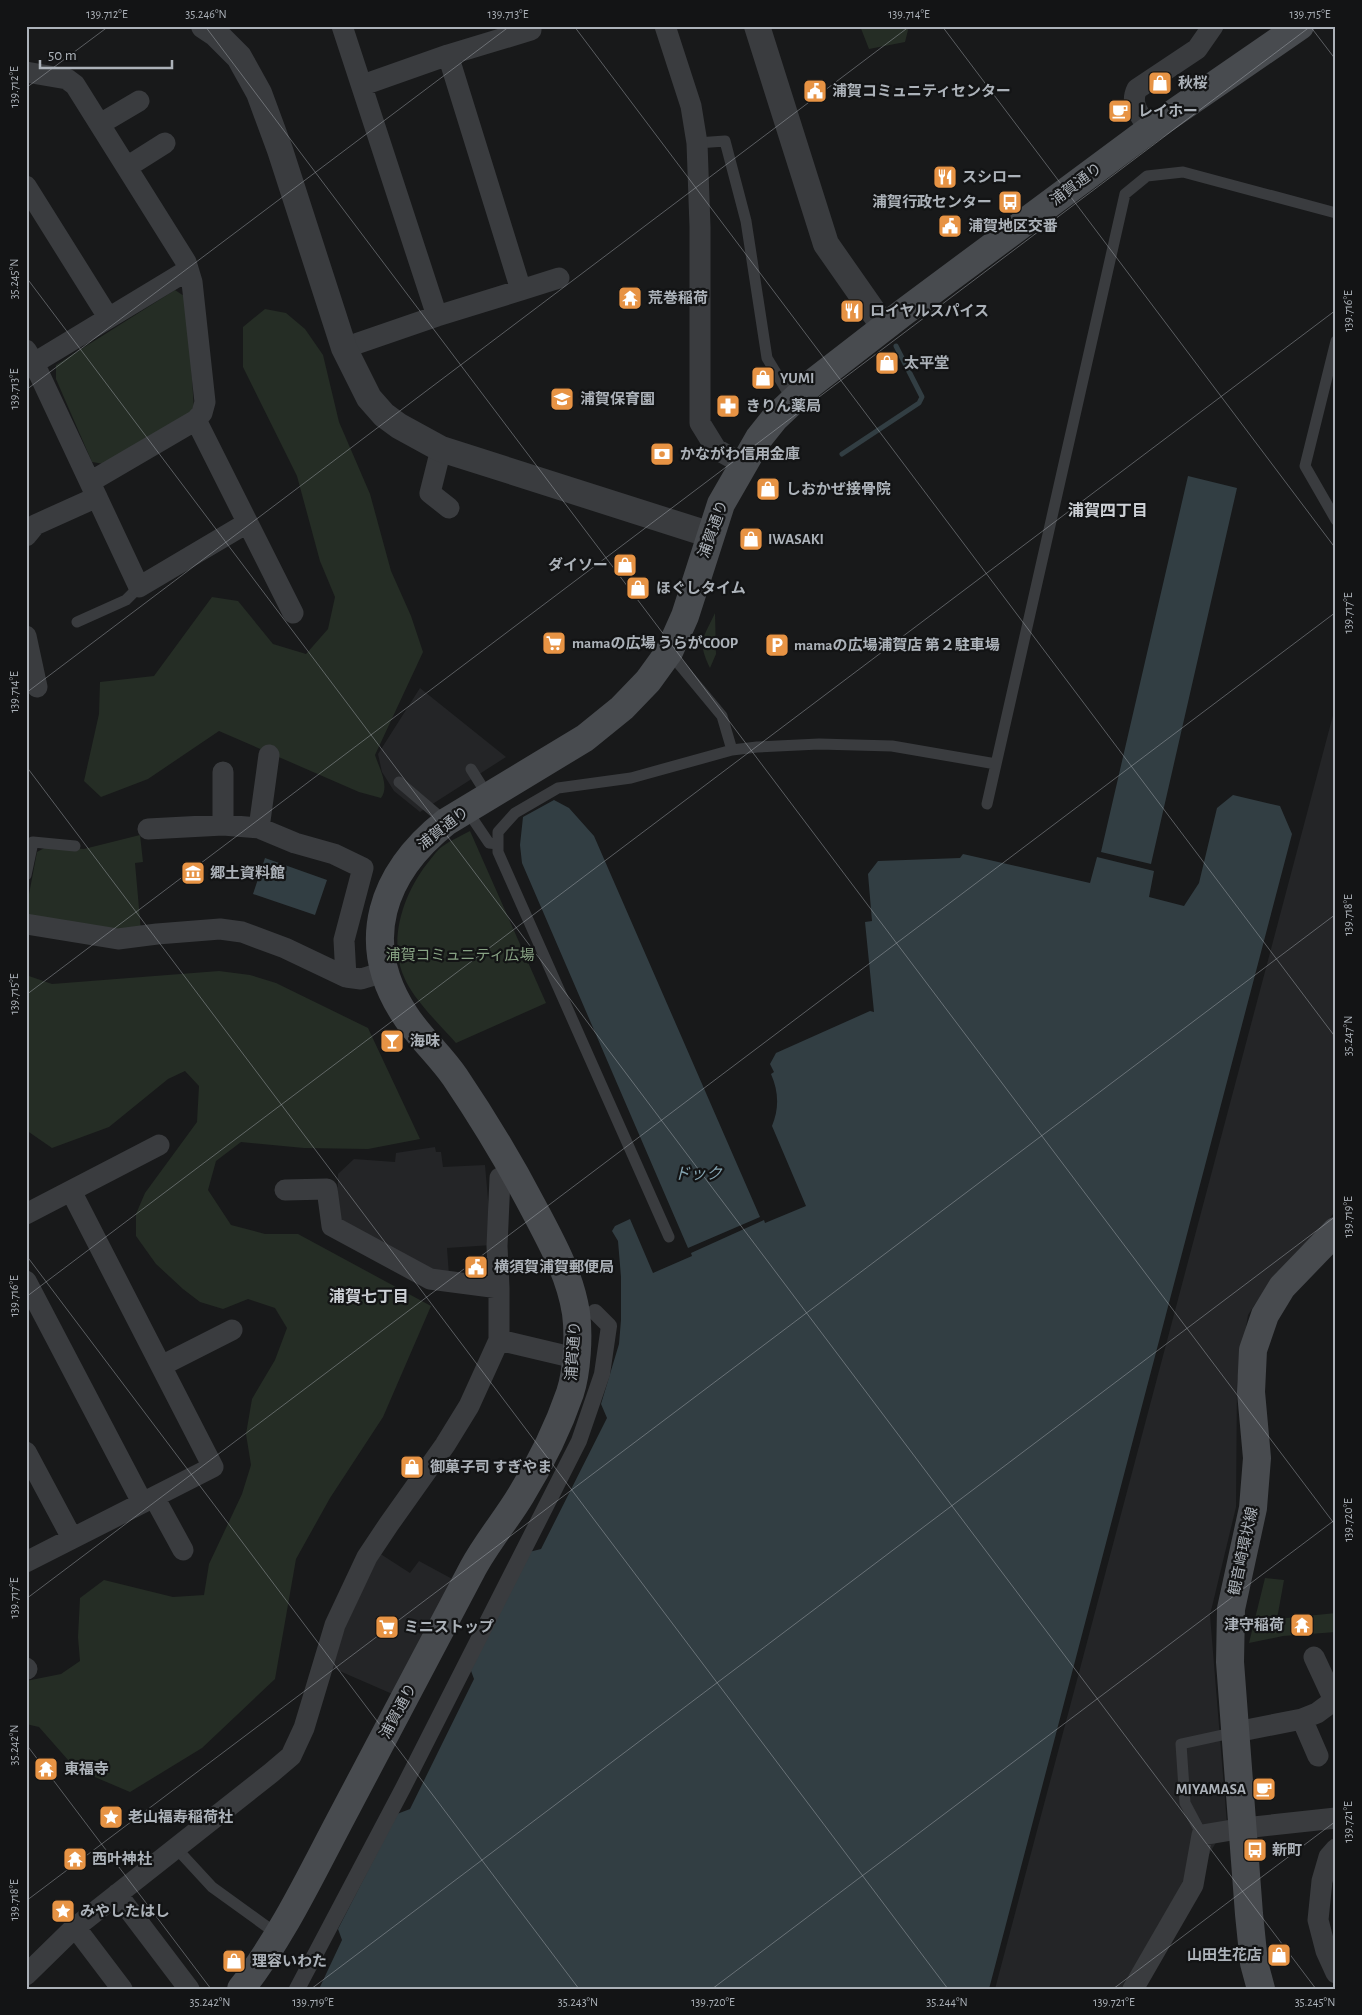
<svg xmlns="http://www.w3.org/2000/svg" width="1362" height="2015" viewBox="0 0 1362 2015" font-family="'Alegreya Sans','Noto Sans JP',sans-serif">
<style>
.built{fill:#242527}
.green{fill:#252d25}
.water{fill:#323e43}
.lines{fill:none;stroke-linecap:round;stroke-linejoin:round}
.stream{stroke:#323e43;stroke-width:5}
.service{stroke:#3a3c3f;stroke-width:11}
.pedestrian{stroke:#3a3c3f;stroke-width:16}
.minor{stroke:#3a3c3f;stroke-width:21}
.tertiary{stroke:#3a3c3f;stroke-width:26}
.secondary{stroke:#484b4f;stroke-width:28}
.ticks{fill:none;stroke:#acb2b9;stroke-width:1;stroke-opacity:0.45}
.labels{text-anchor:middle;stroke-width:4.5;stroke-linejoin:round;paint-order:stroke}
.poi-label{font-size:15px;font-weight:bold;fill:#acb2b9;stroke:#131415;text-anchor:start}
.street-label{font-size:15px;fill:#acb2b9;stroke:#131415}
.park-label{font-size:15px;fill:#88a384;stroke:#131415}
.neighbourhood-label{font-size:16px;font-weight:bold;fill:#ccd0d5;stroke:#131415}
.water-label{font-size:16px;font-style:italic;fill:#85a5b2;stroke:#131415}
.neatline{fill:none;stroke:#acb2b9;stroke-width:2}
.ticks-label{font-size:12px;text-anchor:middle;fill:#acb2b9}
</style>
<rect width="100%" height="100%" fill="#18191a"/>
<path class="built" d="M420,688L506,757L420,812L394,791L382,772L378,754Z
M1336,704V1210L1324,1226L1269,1283L1248,1315L1237,1382L1236,1507L1210,1615L1227,1824L1129,1989H995Z
M435,1147L436,1152H441L443,1167L485,1165L492,1245L447,1248L449,1275L428,1273L337,1217L338,1174L354,1159L395,1162L396,1153Z
M379,1553L410,1573L419,1561L456,1581L397,1696L328,1666Z"/>
<path class="green" d="M860,26H909L905,42L869,49Z
M175,290L187,298L194,410L104,464L92,462L56,379V365Z
M265,309L286,313L305,329L323,355L339,422L370,494L391,571L411,616L423,652L375,755C379,768 390,786 381,798L359,792L219,731L148,779L101,797L84,781L99,714L100,682L154,676L212,597L238,601L273,644L306,654L328,629L335,597L320,561L297,476L243,367V327Z
M715,613L716,654L710,668C697,641 703,639 715,613Z
M470,831L546,1003L456,1043C440,1025 413,999 404,977C387,938 405,890 430,860C434,855 438,849 443,846C451,840 461,836 470,831Z
M140,835L143,862L135,863L141,931L32,920L26,910L37,852L48,846L84,849Z
M219,971L250,975L276,983L368,1028L420,1139L368,1149L304,1148L241,1142L216,1161L208,1190L231,1225L265,1234H298L431,1306L383,1417L330,1498L296,1559L275,1679L202,1748L130,1792L76,1769L39,1727L26,1724V1681L61,1674L80,1661L78,1637L80,1598L104,1580L173,1597L204,1595L209,1564L242,1494L251,1465L246,1434L252,1399L275,1360L287,1328L275,1308L248,1299L223,1309L200,1302L183,1289L156,1264L136,1236V1214L145,1193L197,1122L199,1086L185,1071L168,1079L109,1127L52,1148L26,1130V975L52,984Z
M1265,1578L1284,1580L1277,1619L1336,1613V1632L1283,1636L1249,1643Z"/>
<path class="water" d="M1188,476L1237,488L1151,864L1101,852Z
M1233,795L1280,806L1292,834L989,1989H319L342,1940L338,1929L397,1814L410,1809L474,1679L470,1668L529,1552L541,1549L607,1418L601,1404L619,1344L621,1320V1277L618,1241L612,1231L615,1226L630,1219L653,1273L692,1256L691,1253L764,1220L765,1223L806,1206L772,1126C779,1109 779,1092 771,1074L774,1072L770,1064L776,1053L870,1011L874,1012L865,922L872,921L868,874L878,861L960,858L963,854L1090,883L1097,857L1154,871L1149,897L1184,906L1199,883L1217,808Z
M554,800L569,808L594,836L760,1217L688,1248L522,863L520,845L523,817Z
M265,858L327,880L315,915L253,894Z"/>
<g class="lines">
<path class="stream" d="M842,454L919,403L922,397L896,346"/>
<path class="service" d="M697,143L725,141L746,221L767,358L793,401
M653,295L699,300
M1336,341L1305,466L1336,520
M77,622L126,600L139,587
M669,652L722,716L732,750
M471,769L488,796
M399,782L446,822
M987,804L1125,194L1147,176L1183,172L1336,213
M466,809L489,843L498,844
M26,875L33,842L75,846
M669,1237L498,852V832L515,813L558,788L631,778L732,750L757,747L819,744L892,746L996,764
M1202,1835L1185,1803L1181,1744L1236,1732
M176,1848L212,1887L277,1934"/>
<path class="pedestrian" d="M297,1989L403,1788L579,1441L602,1374L609,1326L595,1312"/>
<path class="minor" d="M342,26L437,316
M665,26L691,106L697,143L700,227V423L716,449L743,464
M26,72L67,79L75,85L186,262L192,282L205,402L202,413L196,420L293,613
M363,85L448,55L531,30L530,26
M100,124L139,101
M1149,130C1141,115 1129,105 1137,89L1197,49L1213,26
M127,167L165,143
M26,186L108,317
M521,290L559,278
M344,348L437,316L521,290L448,55
M26,350L34,363L139,587L247,523
M26,368L188,270
M441,449L430,493L449,508
M90,482L196,420
M26,536L35,525L97,497
M26,636L37,687
M223,772V825
M259,828L269,755
M148,829L223,825L259,828L295,843L334,854L363,868L344,940L346,977
M26,924L118,939L157,934L220,929L242,932L285,948L346,977L361,979L384,972
M285,1190L327,1189L332,1226L430,1279L499,1288
M26,1214L159,1145
M26,1281L142,1502
M499,1340L575,1358
M161,1366L232,1330
M26,1452L72,1538
M154,1497L183,1550
M26,1562L213,1467L71,1191
M1314,1657L1334,1700
M26,1668L27,1669
M1302,1719L1318,1756
M1236,1732L1302,1719L1317,1713L1336,1699
M1336,1849L1329,1857L1322,1881L1318,1920L1326,1951L1336,1973
M117,1894L189,1989
M75,1927L122,1989
M26,1975L72,1930L271,1773L291,1756L304,1728L335,1625L367,1557L389,1524L445,1445L469,1406L499,1340V1288L497,1246L500,1178L514,1171
M1133,1989L1193,1885L1202,1835L1244,1828L1336,1818"/>
<path class="tertiary" d="M204,26L216,34L239,57L259,93L280,150L344,348L369,398L384,415L399,426L441,449L711,535
M757,26L826,244L884,327"/>
<path class="secondary" d="M241,1989C281,1938 309,1879 339,1822C384,1737 428,1652 473,1568C487,1542 506,1520 521,1495C540,1464 558,1428 570,1393C577,1372 579,1335 576,1313C570,1275 552,1243 534,1209C510,1163 484,1120 455,1077C440,1055 419,1037 405,1015C357,942 382,873 446,822L585,738L622,708L648,681L669,652L685,616L721,504L759,438L775,418L811,384L904,312L1149,130L1300,26
M1261,1989L1254,1963L1249,1914L1230,1662L1231,1609L1253,1508L1257,1458L1251,1392L1253,1350L1265,1315L1282,1287L1336,1231"/>
</g>
<path class="ticks" d="M205,26L1336,1526M574,26L1336,1038M942,26L1336,549M1310,26L1336,60M26,88L109,26M26,277L1316,1989M26,390L510,26M26,693L910,26M26,766L948,1989M26,995L1311,26M26,1255L579,1989M26,1297L1336,310M26,1599L1336,612M26,1744L211,1989M26,1901L1336,914M311,1989L1336,1216M712,1989L1336,1519M1113,1989L1336,1821"/>
<defs>
<g id="shop-square" transform="scale(1.25)"><rect x="-9" y="-9" width="18" height="18" rx="4" fill="#e79344" stroke="#131415"/><path d="M-5-2.5h2.3a2.7 3.5 0 0 1 5.4 0H5L5.5 6h-11ZM-1.5-2.5h3a1.5 2.3 0 0 0-3 0Z" fill="#fff"/></g>
<g id="civic-square" transform="scale(1.25)"><rect x="-9" y="-9" width="18" height="18" rx="4" fill="#e79344" stroke="#131415"/><path d="M-.6-6.5H3V-4.5H.6V-3L4-1V1h2V6H-6V1h2V-1L-.6-3ZM-1.2 2.5V6h2.4V2.5Z" fill="#fff"/></g>
<g id="cafe-square" transform="scale(1.25)"><rect x="-9" y="-9" width="18" height="18" rx="4" fill="#e79344" stroke="#131415"/><path d="M-5.5-4.5H6V0H3Q3 3.5 0 3.5H-2.5Q-5.5 3.5-5.5 0ZM3-3.2v2h1.7v-2ZM-6 4.5H4V6H-6Z" fill="#fff"/></g>
<g id="restaurant-square" transform="scale(1.25)"><rect x="-9" y="-9" width="18" height="18" rx="4" fill="#e79344" stroke="#131415"/><path d="M-5-6h1v4h1v-4h1v4h1v-4h1v5L-1.5 .5V6h-2V.5L-5-1ZM5-6V6H3V1.5H1.5Q1.5-4 5-6Z" fill="#fff"/></g>
<g id="bus-square" transform="scale(1.25)"><rect x="-9" y="-9" width="18" height="18" rx="4" fill="#e79344" stroke="#131415"/><path d="M-5-6H5V4H4V6H2V4H-2V6H-4V4H-5ZM-3.5-4V0h7V-4ZM-3.5 1.2v1.5H-2V1.2ZM2 1.2v1.5H3.5V1.2Z" fill="#fff"/></g>
<g id="temple-square" transform="scale(1.25)"><rect x="-9" y="-9" width="18" height="18" rx="4" fill="#e79344" stroke="#131415"/><path d="M0-6L5-2H3V0L6.5 2.5H4V6H1.5V3h-3V6H-4V2.5H-6.5L-3 0V-2H-5Z" fill="#fff"/></g>
<g id="school-square" transform="scale(1.25)"><rect x="-9" y="-9" width="18" height="18" rx="4" fill="#e79344" stroke="#131415"/><path d="M0-5L7-2L0 1L-7-2ZM-4 1L0 2.5L4 1V4Q0 6-4 4Z" fill="#fff"/></g>
<g id="pharmacy-square" transform="scale(1.25)"><rect x="-9" y="-9" width="18" height="18" rx="4" fill="#e79344" stroke="#131415"/><path d="M-2-6h4v4h4v4h-4v4h-4v-4h-4v-4h4Z" fill="#fff"/></g>
<g id="bank-square" transform="scale(1.25)"><rect x="-9" y="-9" width="18" height="18" rx="4" fill="#e79344" stroke="#131415"/><path d="M-6-4H6V4H-6ZM0-2.3a2.3 2.3 0 1 0 0 4.6a2.3 2.3 0 1 0 0-4.6Z" fill="#fff"/></g>
<g id="supermarket-square" transform="scale(1.25)"><rect x="-9" y="-9" width="18" height="18" rx="4" fill="#e79344" stroke="#131415"/><path d="M-6-5.5h2.5l.6 2H6L4.5 2H-2.5L-4.4-4H-6ZM-1.5 3.2a1.3 1.3 0 1 0 .1 0ZM3 3.2a1.3 1.3 0 1 0 .1 0Z" fill="#fff"/></g>
<g id="parking-square" transform="scale(1.25)"><rect x="-9" y="-9" width="18" height="18" rx="4" fill="#e79344" stroke="#131415"/><path d="M-3.5-5.5H1a3.5 3.5 0 0 1 0 7H-1V5.5H-3.5ZM-1-3.4V-.6H.8a1.4 1.4 0 0 0 0-2.8Z" fill="#fff"/></g>
<g id="museum-square" transform="scale(1.25)"><rect x="-9" y="-9" width="18" height="18" rx="4" fill="#e79344" stroke="#131415"/><path d="M0-6L6-3V-2H-6V-3ZM-5-1h2V3h-2ZM-1-1h2V3h-2ZM3-1h2V3H3ZM-6 4H6V6H-6Z" fill="#fff"/></g>
<g id="bar-square" transform="scale(1.25)"><rect x="-9" y="-9" width="18" height="18" rx="4" fill="#e79344" stroke="#131415"/><path d="M-6-5H6L.8 .8V4.5H3.5V6h-7V4.5H-.8V.8Z" fill="#fff"/></g>
<g id="sight-square" transform="scale(1.25)"><rect x="-9" y="-9" width="18" height="18" rx="4" fill="#e79344" stroke="#131415"/><path d="M0-6L1.8-2.2L6-1.7L2.9 1.2L3.7 5.4L0 3.3L-3.7 5.4L-2.9 1.2L-6-1.7L-1.8-2.2Z" fill="#fff"/></g>
</defs>
<g fill-rule="evenodd">
<use href="#shop-square" x="1160" y="83"/>
<use href="#civic-square" x="815" y="91"/>
<use href="#cafe-square" x="1120" y="111"/>
<use href="#restaurant-square" x="945" y="177"/>
<use href="#bus-square" x="1010" y="202"/>
<use href="#civic-square" x="950" y="226"/>
<use href="#temple-square" x="630" y="298"/>
<use href="#restaurant-square" x="852" y="311"/>
<use href="#shop-square" x="887" y="363"/>
<use href="#shop-square" x="763" y="378"/>
<use href="#school-square" x="562" y="399"/>
<use href="#pharmacy-square" x="728" y="406"/>
<use href="#bank-square" x="662" y="454"/>
<use href="#shop-square" x="768" y="489"/>
<use href="#shop-square" x="751" y="539"/>
<use href="#shop-square" x="625" y="565"/>
<use href="#shop-square" x="638" y="588"/>
<use href="#supermarket-square" x="554" y="643"/>
<use href="#parking-square" x="777" y="645"/>
<use href="#museum-square" x="193" y="873"/>
<use href="#bar-square" x="392" y="1041"/>
<use href="#civic-square" x="476" y="1267"/>
<use href="#shop-square" x="412" y="1467"/>
<use href="#temple-square" x="1302" y="1625"/>
<use href="#supermarket-square" x="387" y="1627"/>
<use href="#temple-square" x="46" y="1769"/>
<use href="#cafe-square" x="1264" y="1789"/>
<use href="#sight-square" x="111" y="1817"/>
<use href="#bus-square" x="1255" y="1850"/>
<use href="#temple-square" x="75" y="1859"/>
<use href="#sight-square" x="63" y="1911"/>
<use href="#shop-square" x="1279" y="1955"/>
<use href="#shop-square" x="234" y="1961"/>
</g>
<g class="labels">
<g class="poi-label">
<text x="1178" y="88">秋桜</text>
<text x="832" y="96">浦賀コミュニティセンター</text>
<text x="1138" y="116">レイホー</text>
<text x="962" y="182">スシロー</text>
<text x="992" y="207" text-anchor="end">浦賀行政センター</text>
<text x="968" y="231">浦賀地区交番</text>
<text x="648" y="303">荒巻稲荷</text>
<text x="870" y="316">ロイヤルスパイス</text>
<text x="904" y="368">太平堂</text>
<text x="780" y="383">YUMI</text>
<text x="580" y="404">浦賀保育園</text>
<text x="746" y="411">きりん薬局</text>
<text x="680" y="459">かながわ信用金庫</text>
<text x="786" y="494">しおかぜ接骨院</text>
<text x="768" y="544">IWASAKI</text>
<text x="608" y="570" text-anchor="end">ダイソー</text>
<text x="656" y="593">ほぐしタイム</text>
<text x="572" y="648">mamaの広場 うらがCOOP</text>
<text x="794" y="650">mamaの広場浦賀店 第２駐車場</text>
<text x="210" y="878">郷土資料館</text>
<text x="410" y="1046">海味</text>
<text x="494" y="1272">横須賀浦賀郵便局</text>
<text x="430" y="1472">御菓子司 すぎやま</text>
<text x="1284" y="1630" text-anchor="end">津守稲荷</text>
<text x="404" y="1632">ミニストップ</text>
<text x="64" y="1774">東福寺</text>
<text x="1246" y="1794" text-anchor="end">MIYAMASA</text>
<text x="128" y="1822">老山福寿稲荷社</text>
<text x="1272" y="1855">新町</text>
<text x="92" y="1864">西叶神社</text>
<text x="80" y="1916">みやしたはし</text>
<text x="1262" y="1960" text-anchor="end">山田生花店</text>
<text x="252" y="1966">理容いわた</text>
</g>
<g class="street-label">
<text transform="translate(1076 184) rotate(-37)" y="5">浦賀通り</text>
<text transform="translate(713 529) rotate(-70)" y="5">浦賀通り</text>
<text transform="translate(443 828) rotate(-38)" y="5">浦賀通り</text>
<text transform="translate(573 1351) rotate(-86)" y="5">浦賀通り</text>
<text transform="translate(1243 1551) rotate(-78)" y="5">観音崎環状線</text>
<text transform="translate(398 1711) rotate(-62)" y="5">浦賀通り</text>
</g>
<g class="park-label">
<text x="460" y="960">浦賀コミュニティ広場</text>
</g>
<g class="neighbourhood-label">
<text x="1108" y="516">浦賀四丁目</text>
<text x="369" y="1302">浦賀七丁目</text>
</g>
<g class="water-label">
<text x="698" y="1179">ドック</text>
</g>
</g>
<rect width="1362" height="2015" fill="none" stroke="#131415" stroke-width="55"/>
<path d="M40 60v8h132v-8" fill="none" stroke="#acb2b9" stroke-width="2.5"/>
<text x="48" y="60" font-size="15" fill="#acb2b9" stroke="#131415" stroke-width="4" paint-order="stroke">50 m</text>
<rect x="28" y="28" width="1306" height="1960" class="neatline"/>
<g class="ticks-label">
<text x="107" y="18">139.712°E</text>
<text x="206" y="18">35.246°N</text>
<text x="508" y="18">139.713°E</text>
<text x="909" y="18">139.714°E</text>
<text x="1310" y="18">139.715°E</text>
<text transform="translate(14 87) rotate(-90)" y="4">139.712°E</text>
<text transform="translate(14 279) rotate(-90)" y="4">35.245°N</text>
<text transform="translate(1348 311) rotate(-90)" y="4">139.716°E</text>
<text transform="translate(14 389) rotate(-90)" y="4">139.713°E</text>
<text transform="translate(1348 613) rotate(-90)" y="4">139.717°E</text>
<text transform="translate(14 692) rotate(-90)" y="4">139.714°E</text>
<text transform="translate(1348 915) rotate(-90)" y="4">139.718°E</text>
<text transform="translate(14 994) rotate(-90)" y="4">139.715°E</text>
<text transform="translate(1348 1036) rotate(-90)" y="4">35.247°N</text>
<text transform="translate(1348 1217) rotate(-90)" y="4">139.719°E</text>
<text transform="translate(14 1296) rotate(-90)" y="4">139.716°E</text>
<text transform="translate(1348 1520) rotate(-90)" y="4">139.720°E</text>
<text transform="translate(14 1598) rotate(-90)" y="4">139.717°E</text>
<text transform="translate(14 1745) rotate(-90)" y="4">35.242°N</text>
<text transform="translate(1348 1822) rotate(-90)" y="4">139.721°E</text>
<text transform="translate(14 1900) rotate(-90)" y="4">139.718°E</text>
<text x="210" y="2006">35.242°N</text>
<text x="313" y="2006">139.719°E</text>
<text x="578" y="2006">35.243°N</text>
<text x="713" y="2006">139.720°E</text>
<text x="947" y="2006">35.244°N</text>
<text x="1114" y="2006">139.721°E</text>
<text x="1315" y="2006">35.245°N</text>
</g>
</svg>
